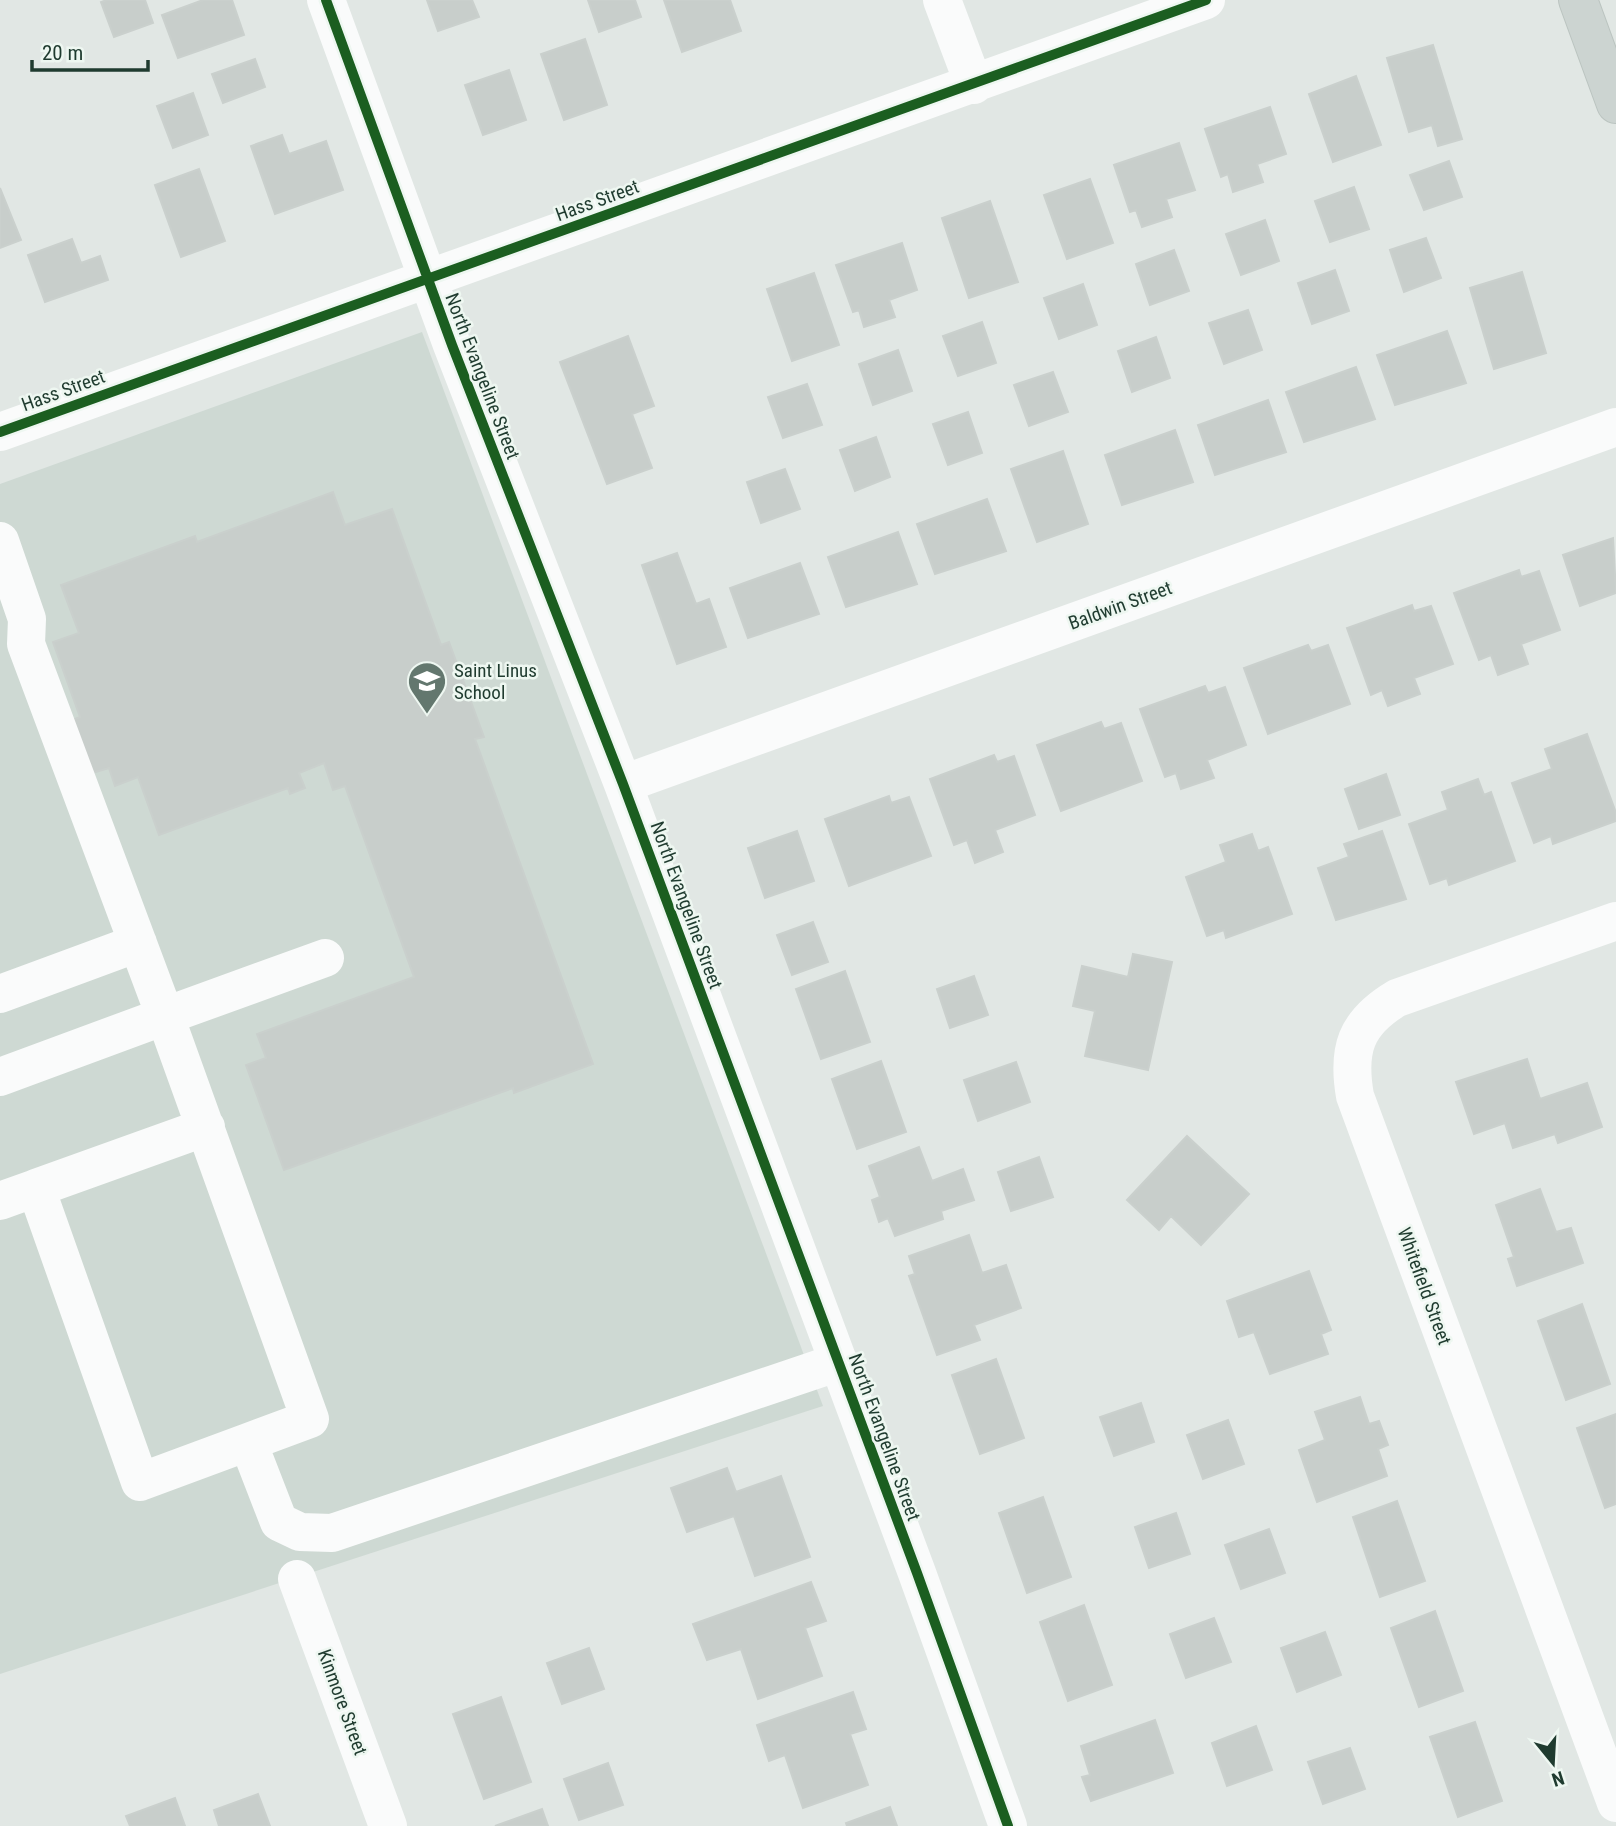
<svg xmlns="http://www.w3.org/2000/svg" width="1616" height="1826" viewBox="0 0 1616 1826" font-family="'Roboto Condensed',sans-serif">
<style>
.built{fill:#ced9d3}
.building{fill:#c8cecb;stroke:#cad0cd;stroke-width:2}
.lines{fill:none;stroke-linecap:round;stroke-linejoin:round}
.major-casing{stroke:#bbc4c0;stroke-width:40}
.minor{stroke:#fafbfb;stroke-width:38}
.major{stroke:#ccd4d1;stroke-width:38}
.cycleway-casing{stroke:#eef7f1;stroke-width:15}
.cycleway{stroke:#1b5e20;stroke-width:10}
.labels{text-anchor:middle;stroke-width:5;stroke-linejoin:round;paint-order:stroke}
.street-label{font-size:19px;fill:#1f3b2f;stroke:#eef7f1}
.poi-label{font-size:19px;fill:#1f3b2f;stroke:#eef7f1;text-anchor:start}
</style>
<rect width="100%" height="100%" fill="#e1e7e4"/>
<path class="built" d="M422,332L823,1406L0,1674V484Z"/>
<path class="building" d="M107,0H145L153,23L114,37L101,2Z
M203,0H232L244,35L178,58L162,15Z
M427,0H472L479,17L438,31Z
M588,0H635L641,17L599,32Z
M664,0H730L741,31L682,52Z
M585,39L607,105L564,120L541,54Z
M1433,45L1462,139L1438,146L1432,125L1409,132L1387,58Z
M255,59L265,87L223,103L212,74Z
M509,70L526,120L483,135L465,85Z
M1356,76L1381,145L1333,162L1309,94Z
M193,93L208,135L173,148L157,106Z
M1270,107L1286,154L1257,164L1263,182L1233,192L1228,174L1221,177L1205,129Z
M282,135L289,154L326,141L343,190L275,214L251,146Z
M1179,143L1195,190L1166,199L1172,217L1142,227L1136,210L1130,212L1114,165Z
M1449,161L1462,197L1424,210L1410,175Z
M199,169L225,241L181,257L155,185Z
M1090,179L1113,243L1067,259L1044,195Z
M1354,187L1369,229L1330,242L1315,201Z
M0,188L21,240L0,248Z
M990,201L1018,282L969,298L942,218Z
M1265,220L1279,261L1241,275L1226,234Z
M1426,238L1441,278L1404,292L1390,250Z
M72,239L81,263L100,256L108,280L45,302L28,255Z
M902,243L917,290L889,300L895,317L864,327L859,310L853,312L836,265Z
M1174,250L1189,291L1150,305L1136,264Z
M1335,270L1349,311L1312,324L1298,283Z
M1522,272L1546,353L1494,369L1470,288Z
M814,273L839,345L792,361L767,289Z
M1083,284L1097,325L1059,339L1044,298Z
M1248,310L1262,350L1224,364L1209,323Z
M982,322L996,363L958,376L943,336Z
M1447,331L1466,383L1395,405L1377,355Z
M628,336L654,406L632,414L652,468L607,484L560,362Z
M1156,337L1170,378L1132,392L1118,351Z
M898,350L912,391L873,405L859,364Z
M1356,367L1375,419L1304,442L1286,392Z
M1053,372L1068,412L1029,426L1014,385Z
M807,384L822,425L783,438L768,397Z
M1268,400L1286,452L1215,475L1198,425Z
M968,412L982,453L948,465L933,424Z
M1175,430L1193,482L1122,505L1105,455Z
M876,437L890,477L855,491L840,450Z
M1063,451L1088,524L1037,542L1011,469Z
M785,469L800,509L761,523L747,482Z
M333,492L345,525L392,509L441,645L449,642L484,737L475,739L593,1064L514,1093L513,1088L284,1170L246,1065L266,1058L257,1034L414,977L345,786L333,790L324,763L299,773L305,788L290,794L288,788L159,835L138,777L115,786L109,768L89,774L70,721L80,717L53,642L79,633L61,585L195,536L197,542Z
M987,499L1006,551L935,574L917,524Z
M898,532L917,584L846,607L828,557Z
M1613,538L1616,593L1580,606L1563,555Z
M677,553L696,604L709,599L726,647L677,664L642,565Z
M800,563L819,614L748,638L730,588Z
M1519,570L1521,577L1539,571L1560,630L1521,644L1528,664L1498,675L1491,655L1479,660L1454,593Z
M1412,605L1414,611L1431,606L1453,664L1414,678L1420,694L1388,706L1382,690L1371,695L1347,628Z
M1308,645L1311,651L1328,645L1350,704L1268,734L1244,668Z
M1205,686L1208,693L1225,687L1246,745L1207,760L1214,778L1181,789L1176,773L1165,777L1140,709Z
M1101,722L1104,729L1121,723L1142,781L1061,811L1037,745Z
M1587,734L1616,813V821L1553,844L1551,836L1534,843L1512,783L1552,769L1545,749Z
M994,755L997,762L1014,756L1035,815L995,830L1003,852L975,863L967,840L954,845L930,779Z
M1386,774L1400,815L1359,829L1345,789Z
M1478,779L1484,795L1491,792L1515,861L1449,885L1447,878L1430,884L1409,824L1448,810L1442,792Z
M889,796L891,803L909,797L931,856L849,886L825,819Z
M797,831L814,881L765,898L748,848Z
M1382,831L1406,899L1336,920L1318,868L1349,857L1344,844Z
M1252,834L1258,851L1268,847L1292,914L1226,938L1224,930L1207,936L1186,877L1226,862L1220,845Z
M813,922L828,962L792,975L777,935Z
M1133,954L1172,962L1148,1070L1085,1056L1095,1011L1073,1006L1082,966L1128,977Z
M845,971L870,1042L821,1059L796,989Z
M974,976L988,1015L950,1028L937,989Z
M1527,1059L1540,1099L1587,1083L1602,1127L1558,1143L1555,1134L1513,1148L1505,1123L1474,1134L1456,1082Z
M881,1061L906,1132L857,1149L832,1079Z
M1016,1062L1030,1102L978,1121L964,1080Z
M1187,1136L1249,1194L1201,1245L1171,1216L1159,1230L1127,1200Z
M919,1147L932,1181L963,1169L974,1200L941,1211L943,1219L895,1236L888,1218L879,1222L872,1200L880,1197L869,1166Z
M1039,1157L1053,1197L1011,1211L998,1172Z
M1540,1189L1556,1232L1571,1228L1583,1263L1517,1286L1508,1259L1514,1257L1496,1205Z
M969,1235L982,1273L1006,1265L1021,1308L974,1325L980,1340L937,1355L909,1276L915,1274L909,1256Z
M1309,1271L1331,1330L1321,1334L1328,1354L1270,1374L1254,1332L1239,1337L1227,1301Z
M1582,1304L1610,1384L1566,1400L1538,1321Z
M996,1359L1024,1438L980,1454L952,1375Z
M1360,1397L1369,1424L1379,1421L1388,1445L1378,1449L1387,1476L1317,1502L1299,1450L1325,1440L1315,1412Z
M1141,1403L1154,1442L1114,1456L1100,1417Z
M1616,1414V1504L1605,1508L1577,1428Z
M1228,1420L1244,1464L1203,1479L1187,1435Z
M727,1468L736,1492L781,1476L810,1557L755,1576L734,1516L687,1532L671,1488Z
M1043,1497L1071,1577L1027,1593L999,1513Z
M1397,1501L1425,1581L1380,1597L1353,1517Z
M1176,1513L1190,1554L1149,1568L1135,1527Z
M1269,1529L1285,1573L1241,1589L1225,1545Z
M811,1582L826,1621L805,1628L822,1676L758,1699L741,1649L707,1660L693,1624Z
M1084,1605L1112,1685L1068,1701L1040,1622Z
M1435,1611L1463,1691L1419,1707L1391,1628Z
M1214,1618L1231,1662L1186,1678L1170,1634Z
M1325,1632L1341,1675L1297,1692L1281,1648Z
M589,1648L604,1689L562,1704L547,1663Z
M853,1692L866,1729L850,1734L868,1785L803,1808L785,1755L769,1761L757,1725Z
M501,1697L531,1782L484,1799L453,1714Z
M1155,1720L1173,1773L1091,1801L1082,1777L1090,1775L1081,1746Z
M1475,1722L1502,1801L1458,1817L1430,1737Z
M1256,1726L1272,1770L1227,1786L1212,1743Z
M1350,1748L1365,1789L1323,1804L1308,1762Z
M608,1763L623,1805L579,1820L564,1779Z
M258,1794L270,1826H219L214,1810Z
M175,1798L185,1826H130L126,1816Z
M890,1807L897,1826H847L846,1823Z
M542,1809L548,1826H495Z"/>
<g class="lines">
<g class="major-casing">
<path id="major" d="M1578,0L1616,104"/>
</g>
<path class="minor" d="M326,0L452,345L623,784L917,1573L1008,1826
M942,0L974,85
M0,432L1206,0
M0,541L27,619L26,644L165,1016L325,958
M623,784L1616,427
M1616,921L1397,998C1355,1023 1347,1050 1355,1096L1616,1803
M0,994L138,943
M0,1077L165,1016L310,1419L248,1442L279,1522L300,1532L332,1533L839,1362
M36,1188L206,1127
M0,1201L36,1188L140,1482L248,1442
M297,1579L388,1826"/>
<use href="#major" class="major"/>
<g class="cycleway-casing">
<path id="cycleway" d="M326,0L452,345L623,784L917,1573L1008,1826
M0,432L1206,0"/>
</g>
<use href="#cycleway" class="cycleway"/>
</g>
<defs>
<g id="school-pin" transform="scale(2.0125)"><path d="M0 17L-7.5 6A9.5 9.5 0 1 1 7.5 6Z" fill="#63776e" stroke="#eef7f1"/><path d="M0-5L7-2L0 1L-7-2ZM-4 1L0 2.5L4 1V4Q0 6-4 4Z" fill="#fff"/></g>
</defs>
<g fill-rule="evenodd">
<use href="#school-pin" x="427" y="681"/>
</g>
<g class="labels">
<g class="street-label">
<text transform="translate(597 200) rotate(-20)" y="7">Hass Street</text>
<text transform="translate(483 376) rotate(69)" y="7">North Evangeline Street</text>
<text transform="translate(63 390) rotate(-20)" y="7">Hass Street</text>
<text transform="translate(1120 605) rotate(-20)" y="7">Baldwin Street</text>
<text transform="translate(687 905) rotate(70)" y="7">North Evangeline Street</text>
<text transform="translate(1425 1286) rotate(70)" y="7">Whitefield Street</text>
<text transform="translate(885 1437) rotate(70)" y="7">North Evangeline Street</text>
<text transform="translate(343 1702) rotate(70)" y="7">Kinmore Street</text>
</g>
<g class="poi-label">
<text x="454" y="677">Saint Linus<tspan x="454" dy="22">School</tspan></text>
</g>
</g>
<g transform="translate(1553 1763) rotate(162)" stroke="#eef7f1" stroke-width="5" paint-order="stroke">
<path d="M0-5L12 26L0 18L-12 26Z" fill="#1f3b2f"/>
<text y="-10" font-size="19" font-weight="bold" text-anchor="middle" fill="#1f3b2f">N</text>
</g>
<path d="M32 60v10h116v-10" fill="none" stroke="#1f3b2f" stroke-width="3.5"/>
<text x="42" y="60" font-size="21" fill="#1f3b2f" stroke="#eef7f1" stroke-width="5" paint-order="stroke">20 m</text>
</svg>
